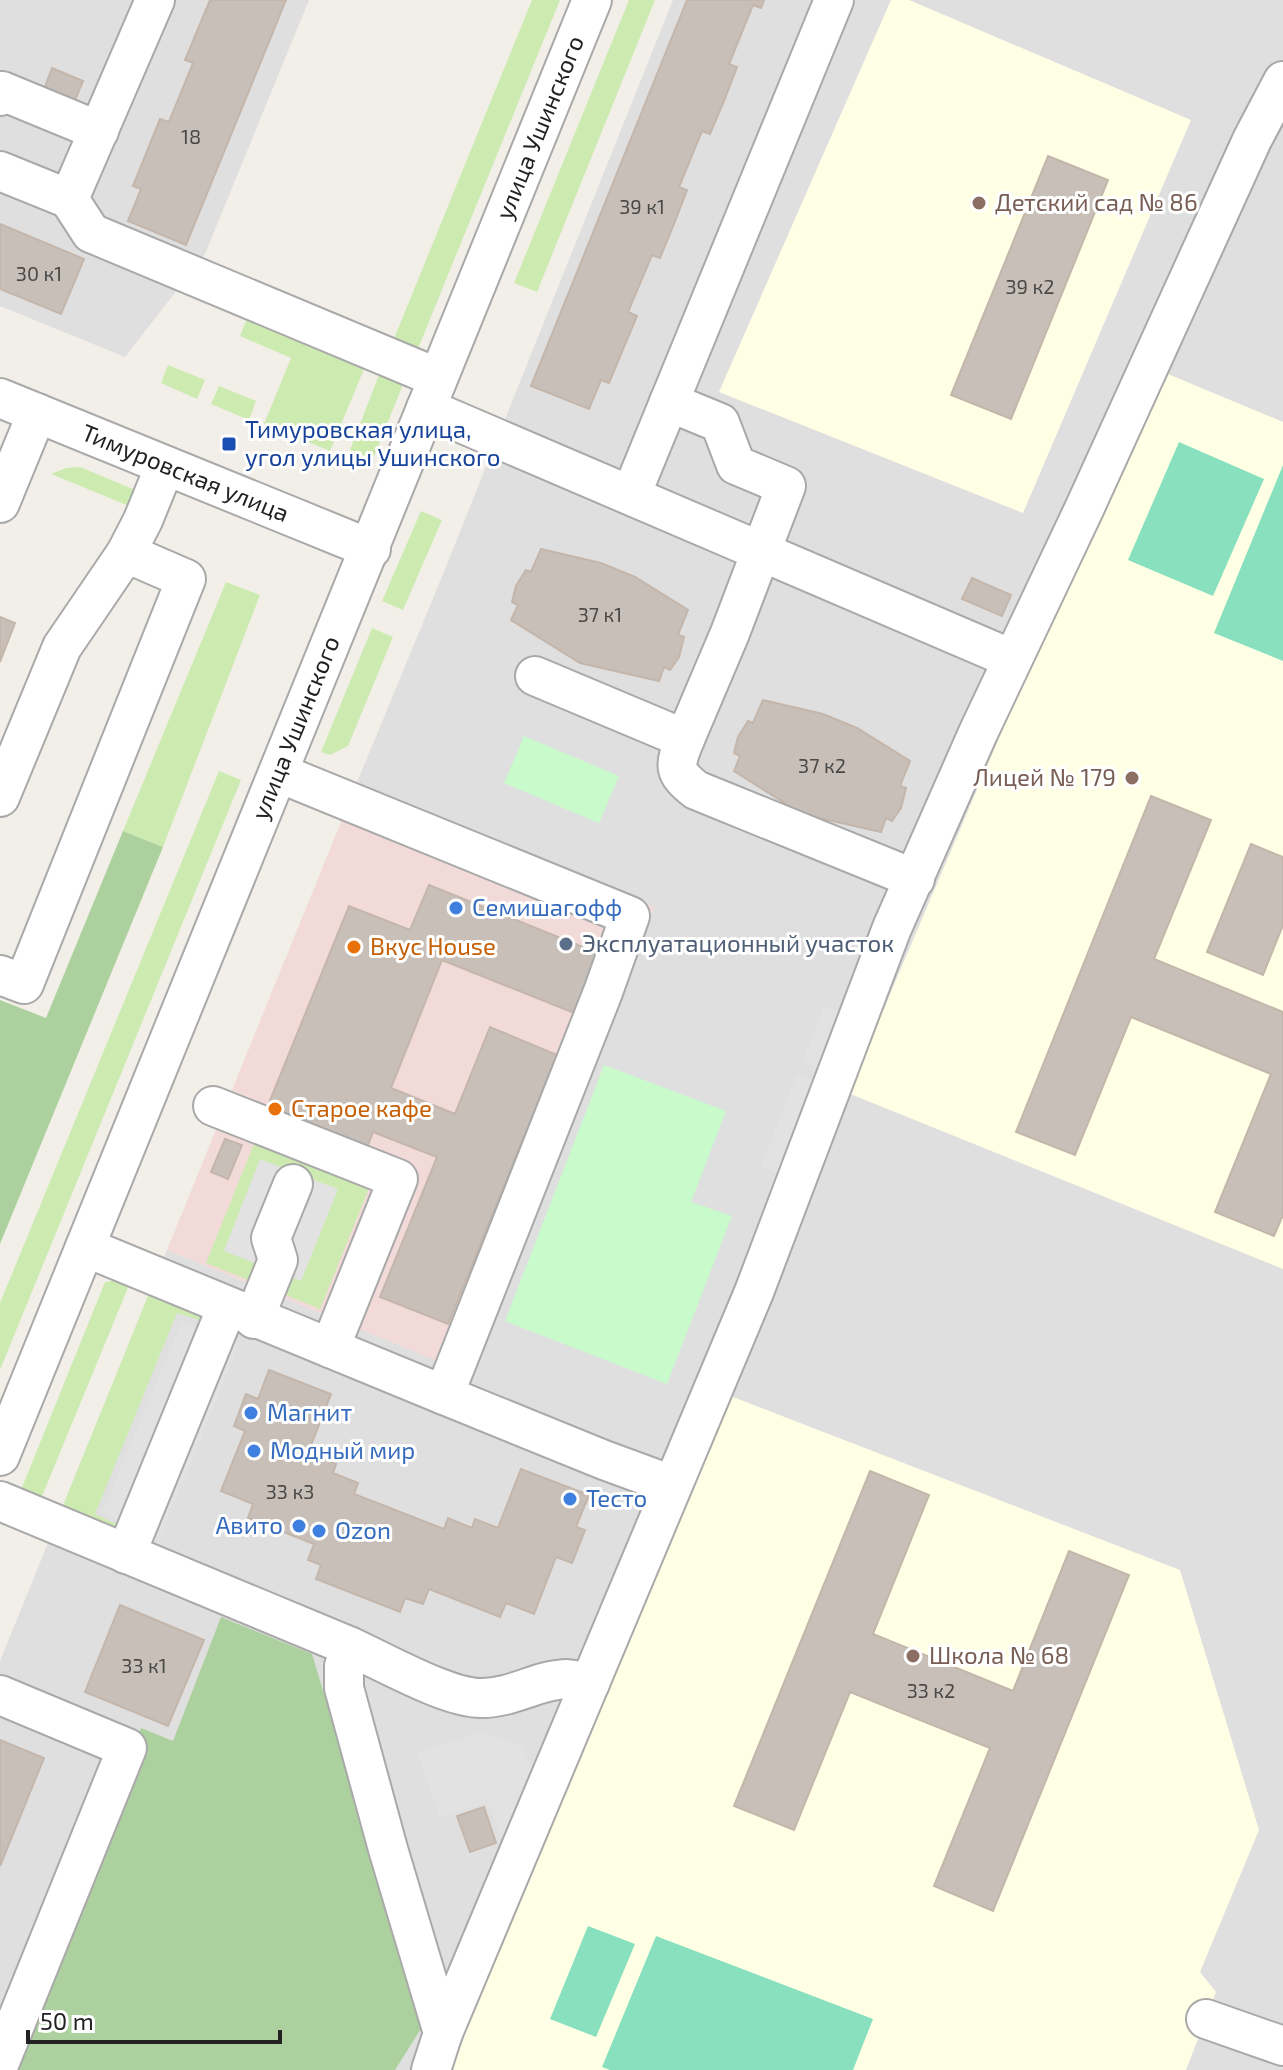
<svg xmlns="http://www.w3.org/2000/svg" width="1283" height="2070" viewBox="0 0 1283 2070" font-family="'Exo 2',sans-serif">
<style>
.residential{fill:#e0dfdf}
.commercial{fill:#f2dad9}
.education{fill:#ffffe5}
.grass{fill:#cdebb0}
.forest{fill:#add19e}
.park{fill:#c8facc}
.pitch{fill:#88e0be}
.parking{fill:#e2e2e2}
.building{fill:#c7bfb8;stroke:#c4b6ab;stroke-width:2}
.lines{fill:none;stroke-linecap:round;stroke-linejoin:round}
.minor-casing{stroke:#a9a9a9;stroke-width:42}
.minor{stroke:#fff;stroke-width:38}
.education-dot{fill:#8d6e63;stroke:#fff;stroke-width:3}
.transit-dot{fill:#1a4fb4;stroke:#fff;stroke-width:3}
.shop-dot{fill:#3f7fe0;stroke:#fff;stroke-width:3}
.service-dot{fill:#5c6f8a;stroke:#fff;stroke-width:3}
.food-dot{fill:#e8710a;stroke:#fff;stroke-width:3}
.labels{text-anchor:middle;stroke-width:6;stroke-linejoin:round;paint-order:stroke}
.number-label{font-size:20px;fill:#4b4948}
.street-label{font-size:24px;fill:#222;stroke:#fff}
.education-label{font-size:24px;fill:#785e54;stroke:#fff;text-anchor:start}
.transit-label{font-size:24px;fill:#164399;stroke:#fff;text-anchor:start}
.shop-label{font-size:24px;fill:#366cbe;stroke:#fff;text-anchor:start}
.service-label{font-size:24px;fill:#4e5e75;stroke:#fff;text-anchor:start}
.food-label{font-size:24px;fill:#c56008;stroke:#fff;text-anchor:start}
</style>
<rect width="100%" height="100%" fill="#f2efe9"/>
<path class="residential" d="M0,0H309L205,254L125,357L0,306Z
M673,0H1283V2070H0V1661L167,1250L467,1372L653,907L356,785L443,574Z"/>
<path class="commercial" d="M356,785L654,907L467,1373L167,1250Z"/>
<path class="education" d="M891,0H909L1191,120L1023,513L719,392Z
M1156,369L1283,422V1269L848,1093Z
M728,1395L1180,1570L1259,1830L1200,1972L1216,1992L1186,2070H454L452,2062L582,1742Z"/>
<path class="grass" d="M532,0H560L415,356L391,346Z
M629,0H655L537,292L514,283Z
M249,313L367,362L330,451L264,424L291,358L240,336Z
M168,365L205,380L197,399L161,383Z
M382,367L406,377L373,459L350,450Z
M219,386L256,401L249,420L211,404Z
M80,467L140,492L134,508L51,474L66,468Z
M421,511L442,520L403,610L382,601Z
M226,582L260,595L163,847L123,831Z
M372,628L393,637L348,746L330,755L321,752Z
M219,771L241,780L0,1370V1303Z
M256,1139L370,1186L320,1309L206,1263Z
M132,1278L38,1506L21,1490L105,1282Z
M152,1286L195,1304L208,1323L177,1313L95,1514L122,1527L120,1532L62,1508Z"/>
<path class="forest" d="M123,831L163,847L0,1244V1000L46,1018Z
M221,1617L312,1654L424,2024L395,2070H3L141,1728L173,1741Z"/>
<path class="park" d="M524,736L619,776L599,823L504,783Z
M604,1065L726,1111L691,1202L732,1216L667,1384L505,1321Z"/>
<path class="pitch" d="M1179,442L1264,479L1213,596L1128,560Z
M1283,465V661L1214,633Z
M588,1926L635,1944L596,2037L550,2019Z
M656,1936L873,2019L853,2070H610L602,2067Z"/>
<path class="parking" d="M824,1007L848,1015L827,1072L802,1063Z
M797,1074L821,1083L785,1176L761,1167Z
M260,1159L338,1189L301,1281L224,1251Z
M182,1321L239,1345L160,1537L102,1513Z
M482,1733L522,1745L537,1779L514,1832L502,1838L488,1802L440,1817L417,1752Z"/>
<path class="building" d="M210,0H286L186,245L128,221L141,189L133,186L160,119L169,122L193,63L185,60Z
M687,0H764L761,8L753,5L729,64L737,67L724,101L710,134L702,131L679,187L687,190L674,224L660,258L652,255L628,312L637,316L609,383L601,380L589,409L531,386Z
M52,68L83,81L73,105L43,92Z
M1048,156L1108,180L1011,419L951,395Z
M0,224L84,259L61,314L0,289Z
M541,549L601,563L635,577L688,610L678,635L684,637L679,657L670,670L664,667L659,681L580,663L511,620L518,605L512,602L516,586L526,570L531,572Z
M972,578L1011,595L1002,616L962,599Z
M0,617L15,623L0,662Z
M763,700L823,714L857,728L910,761L900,786L906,788L901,808L892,821L886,818L881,832L802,814L734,771L740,756L734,753L738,737L748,721L753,723Z
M1151,796L1211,820L1154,959L1283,1012V1215L1274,1236L1215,1212L1271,1074L1131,1017L1075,1155L1016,1132Z
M1251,844L1283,857V925L1263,975L1207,952Z
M429,885L603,955L579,1015L442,960L391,1088L455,1114L490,1027L557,1055L448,1324L380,1297L437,1157L373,1132L367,1148L267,1108L349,906L410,930Z
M225,1139L242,1145L228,1179L211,1172Z
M269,1370L331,1394L308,1453L336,1464L333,1473L358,1483L354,1494L444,1529L448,1518L472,1528L475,1519L498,1528L521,1469L589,1495L576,1527L585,1530L572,1563L556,1557L534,1614L506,1603L500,1617L429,1589L423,1604L405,1598L400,1612L316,1579L321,1565L308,1560L314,1544L248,1518L253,1504L221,1491L245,1431L234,1426L246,1394L258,1399Z
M870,1471L929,1495L873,1634L1013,1691L1069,1551L1129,1575L993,1911L934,1886L990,1748L850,1692L794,1830L734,1806Z
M120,1605L204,1640L168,1726L85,1692Z
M0,1740L44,1758L0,1866Z
M484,1807L496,1843L470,1852L457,1816Z"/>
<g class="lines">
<g class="minor-casing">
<g id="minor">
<path d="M0,96L2,91L99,131"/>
<path d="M0,171L69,199L155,0"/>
<path d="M69,199L91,233L438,378"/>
<path id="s1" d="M0,398L371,549"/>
<path d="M669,402L720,423L736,465L786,486L730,633L685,739"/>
<path d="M426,408L1012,659"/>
<path d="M631,495L834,0"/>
<path d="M0,503L37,413"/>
<path d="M535,676L685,739C674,766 673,772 696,790L915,879"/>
<path d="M0,797L62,647L126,553L143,520L165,466"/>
<path d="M0,975L24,984L186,579L126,553"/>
<path d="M213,1106L398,1179L330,1348"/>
<path d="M85,1247L444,1395L603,992L630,916L279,773"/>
<path d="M254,1319L278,1260L271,1238L293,1184"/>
<path d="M444,1395L604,1460L672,1485"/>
<path id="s2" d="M0,1456L592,0"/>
<path d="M0,1501L351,1647L344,1666V1688L388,1849L443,2033L431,2070"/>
<path d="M126,1554L227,1307"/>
<path d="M351,1647C384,1662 449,1699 482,1698C513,1698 537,1680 566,1679C573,1679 582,1682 590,1683"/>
<path d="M0,1695L127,1748L0,2062"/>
<path d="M1206,2019L1283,2046"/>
<path d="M443,2033L754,1292L892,928L978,733L1085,507L1252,140L1283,81"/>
</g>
</g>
<use href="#minor" class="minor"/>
</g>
<g class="education-dot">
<circle cx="979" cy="203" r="8"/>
<circle cx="1132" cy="778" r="8"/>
<circle cx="913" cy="1656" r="8"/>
</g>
<rect class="transit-dot" x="221" y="436" width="16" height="16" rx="4"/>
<g class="shop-dot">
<circle cx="456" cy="908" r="8"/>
<circle cx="251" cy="1413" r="8"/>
<circle cx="254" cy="1451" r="8"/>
<circle cx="570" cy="1499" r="8"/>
<circle cx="299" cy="1526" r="8"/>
<circle cx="319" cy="1531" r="8"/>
</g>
<circle class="service-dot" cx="566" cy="944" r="8"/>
<g class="food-dot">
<circle cx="354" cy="947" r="8"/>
<circle cx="275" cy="1109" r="8"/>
</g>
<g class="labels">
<g class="number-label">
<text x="191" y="144">18</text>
<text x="642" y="214">39 к1</text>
<text x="39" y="281">30 к1</text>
<text x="1030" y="294">39 к2</text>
<text x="600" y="622">37 к1</text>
<text x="822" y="773">37 к2</text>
<text x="290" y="1499">33 к3</text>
<text x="144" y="1673">33 к1</text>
<text x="931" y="1698">33 к2</text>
</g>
<g class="street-label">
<text dy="8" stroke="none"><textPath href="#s2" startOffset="1434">улица Ушинского</textPath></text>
<text dy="8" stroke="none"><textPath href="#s1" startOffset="200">Тимуровская улица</textPath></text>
<text dy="8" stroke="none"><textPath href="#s2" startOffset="786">улица Ушинского</textPath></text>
</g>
<g class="education-label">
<text x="995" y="211">Детский сад № 86</text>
<text x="1116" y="786" text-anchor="end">Лицей № 179</text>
<text x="929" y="1664">Школа № 68</text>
</g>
<g class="transit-label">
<text x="245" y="438">Тимуровская улица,<tspan x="245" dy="28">угол улицы Ушинского</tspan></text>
</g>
<g class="shop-label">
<text x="472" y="916">Семишагофф</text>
<text x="267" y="1421">Магнит</text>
<text x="270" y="1459">Модный мир</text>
<text x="586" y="1507">Тесто</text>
<text x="283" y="1534" text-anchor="end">Авито</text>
<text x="335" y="1539">Ozon</text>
</g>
<g class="service-label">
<text x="582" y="952">Эксплуатационный участок</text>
</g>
<g class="food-label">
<text x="370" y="955">Вкус House</text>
<text x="291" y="1117">Старое кафе</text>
</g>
</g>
<path d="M28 2030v12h252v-12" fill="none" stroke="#222222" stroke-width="4"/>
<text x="40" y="2030" font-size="24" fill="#222222" stroke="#ffffff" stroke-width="6" paint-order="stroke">50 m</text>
</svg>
